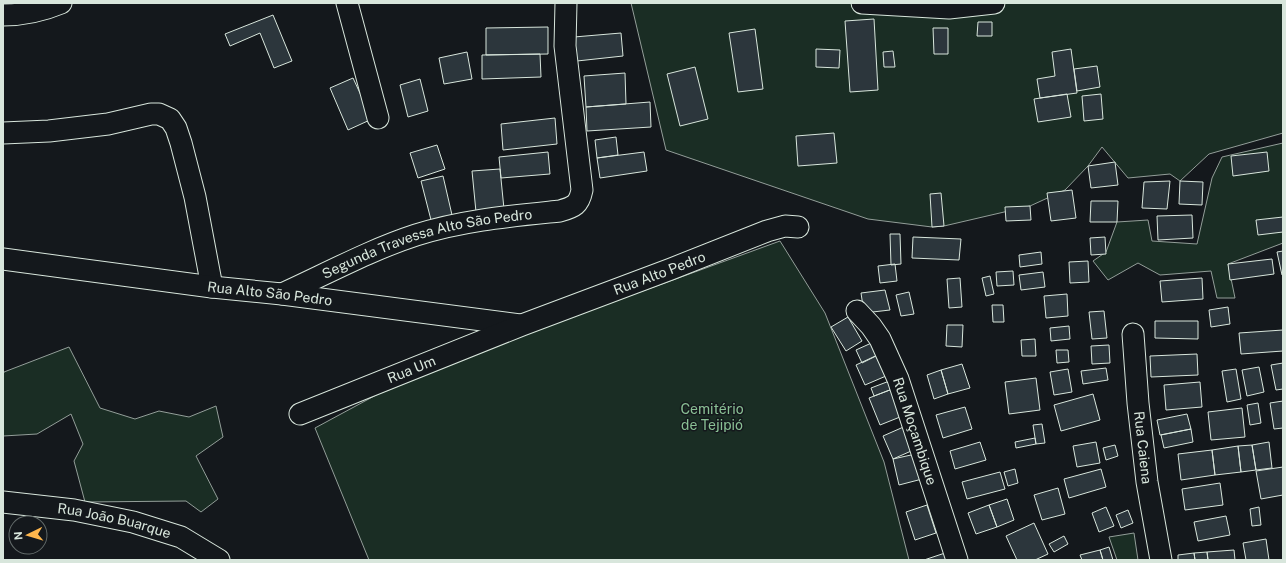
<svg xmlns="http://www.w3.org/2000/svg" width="1286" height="563" viewBox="0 0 1286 563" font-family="'Public Sans',sans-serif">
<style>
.green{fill:#1a2d24;stroke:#939e99}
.building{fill:#2c363c;stroke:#d8e6dc}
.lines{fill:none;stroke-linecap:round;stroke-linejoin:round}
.street-casing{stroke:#d8e6dc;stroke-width:23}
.street{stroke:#14181c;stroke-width:21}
.labels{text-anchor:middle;stroke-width:3;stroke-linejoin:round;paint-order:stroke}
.street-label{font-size:14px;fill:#d8e6dc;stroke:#14181c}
.park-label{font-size:14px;fill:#8ac095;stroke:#14181c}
</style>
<rect width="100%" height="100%" fill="#14181c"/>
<path class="green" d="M631,3H1283V133L1209,154L1180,181L1170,174L1128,178L1102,147L1088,166L1065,190L1030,206L944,226L932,227L868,219L666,150Z
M1283,143V243L1228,264L1235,298H1217L1211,271L1160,275L1138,263L1108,280L1093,261L1106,252L1117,222L1148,220L1152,241L1197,244L1212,178L1222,157Z
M780,241L825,313L884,462L909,560H369L315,428L378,394L519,336Z
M69,347L100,408L135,419L159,411L189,417L216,406L223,437L196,456L218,499L201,512L186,501L85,502L74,461L83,444L71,414L37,434L3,436V375L4,372Z
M1134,533L1138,560H1117L1109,537Z"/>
<path class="building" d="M273,15L292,61L274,68L260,33L230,46L225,34Z
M874,19L878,90L850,92L845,21Z
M978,22H992V36H977Z
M548,27V54L486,55V28Z
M933,28H948V54H934Z
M755,29L763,89L738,92L729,33Z
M621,33L623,56L577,61L574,37Z
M816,49L840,50L839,68L816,67Z
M1071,49L1077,93L1040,98L1037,79L1055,76L1052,52Z
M893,51L895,67H884L883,52Z
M467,52L472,79L444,84L439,58Z
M540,54L541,77L482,79V55Z
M1097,66L1100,87L1077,91L1074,69Z
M695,67L708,119L680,126L667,74Z
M625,73L626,104L586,107L584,76Z
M353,78L372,119L348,130L330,88Z
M420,79L428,111L408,117L400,85Z
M1067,94L1071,117L1038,122L1034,99Z
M1101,94L1103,119L1084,121L1082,96Z
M650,102L651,127L587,131L586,107Z
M555,118L557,144L503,150L501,124Z
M834,133L837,163L798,166L796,136Z
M616,137L618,155L597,158L595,140Z
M437,145L445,169L418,178L410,153Z
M548,152L550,174L501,178L499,157Z
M644,152L647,171L600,178L597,158Z
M1267,152L1269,171L1233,176L1231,156Z
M1115,162L1118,185L1091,188L1088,166Z
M500,169L504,209L476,212L472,171Z
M443,176L452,215L431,220L421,181Z
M1170,181L1167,209L1142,208L1144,182Z
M1180,181L1203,182L1202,205L1179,204Z
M1072,190L1076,218L1051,221L1047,193Z
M941,193L944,226L932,227L930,194Z
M1091,201H1118L1117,222H1090Z
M1030,206L1031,220L1006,221L1005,207Z
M1192,215L1193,238L1158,240L1157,216Z
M1283,217V232L1258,235L1256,220Z
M890,234H900L901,264L891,265Z
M913,237L961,239L959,260L912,258Z
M1105,237L1106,254L1091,255L1090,238Z
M1283,251V274L1282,275L1277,252Z
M1041,252L1042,264L1020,267L1019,255Z
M1272,259L1274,274L1230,280L1228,264Z
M1088,261L1089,282L1070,283L1069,262Z
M895,264L897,281L880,283L878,266Z
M1013,271L1014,285L997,286L996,272Z
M1043,272L1045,287L1021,290L1019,275Z
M990,276L994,294L986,296L982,278Z
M960,278L962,307L949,308L947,279Z
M1202,278L1203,299L1162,302L1160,281Z
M885,290L890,310L864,313L861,293Z
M909,292L914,314L901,316L896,295Z
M1067,294L1068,316L1046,318L1044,296Z
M992,305H1003L1004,322H993Z
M1228,307L1230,324L1211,327L1209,310Z
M1104,311L1107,338L1092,339L1089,312Z
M848,317L862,341L846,351L831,327Z
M1155,321H1198V339L1155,338Z
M947,325H963L962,347L946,346Z
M1069,326L1070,339L1051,341L1050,328Z
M1283,330V351L1241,354L1239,333Z
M1035,339L1036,356H1022L1021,340Z
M878,340L884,352L862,363L856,350Z
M1109,345L1110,363L1092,364L1091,346Z
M1056,350H1068L1069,362L1057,363Z
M884,352L893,373L865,385L856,365Z
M1197,354L1198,375L1151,377L1150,356Z
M1283,363V389L1276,390L1271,365Z
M962,364L970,388L948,394L941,370Z
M1259,367L1264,392L1247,396L1242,370Z
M1106,368L1108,380L1083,384L1081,371Z
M1068,369L1072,392L1054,395L1050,372Z
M1236,369L1241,399L1227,402L1222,371Z
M941,370L948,394L934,399L927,375Z
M1036,378L1040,410L1009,414L1005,382Z
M892,380L895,388L874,396L871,388Z
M1200,382L1202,407L1166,410L1164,385Z
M895,388L905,415L880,425L869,398Z
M1093,394L1100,420L1061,431L1054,405Z
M1283,401V428L1274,429L1270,403Z
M1258,403L1261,423L1250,425L1247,405Z
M965,407L972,429L943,438L936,415Z
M1242,408L1245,437L1211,440L1208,412Z
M1187,414L1191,429L1160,435L1157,420Z
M1042,424L1045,443L1036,444L1033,425Z
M908,425L918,448L893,459L883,436Z
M1191,429L1193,442L1164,448L1161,435Z
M1035,438L1036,444L1016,448L1015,442Z
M980,442L986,460L955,469L950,451Z
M1096,442L1100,463L1077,467L1073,446Z
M1269,442L1272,468L1256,470L1252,445Z
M1115,445L1118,456L1106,460L1103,448Z
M1252,445L1256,470L1241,472L1238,446Z
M1238,446L1241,472L1215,475L1212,450Z
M1212,450L1215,475L1181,480L1178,454Z
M920,453L926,478L899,485L893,459Z
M1283,467V495L1261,499L1256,471Z
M1015,469L1018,483L1008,486L1004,472Z
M1101,469L1106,487L1069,498L1064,479Z
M1000,472L1005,489L967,499L962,482Z
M1220,483L1223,505L1185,510L1182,489Z
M1058,488L1065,514L1042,520L1034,495Z
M1007,499L1014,520L997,527L989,505Z
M927,505L936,533L915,540L906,512Z
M989,505L997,527L976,534L968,513Z
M1106,507L1114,526L1099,532L1092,513Z
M1259,507L1261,525L1252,526L1250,509Z
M1128,510L1133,523L1121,528L1116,515Z
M1226,516L1230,535L1198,541L1194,522Z
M1034,523L1048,554L1035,560H1017L1006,536Z
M1064,536L1068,544L1054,552L1049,544Z
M1266,539L1269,560H1246L1243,543Z
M1109,547L1113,560H1103L1100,550Z
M1100,550L1103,560H1082L1080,555Z
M1234,550L1235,560H1208L1207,552Z
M1207,552L1208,560H1195L1194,553Z
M945,553L947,560H924Z
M1194,553L1195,560H1178V555Z"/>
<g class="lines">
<g class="street-casing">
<g id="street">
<path d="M347,3L378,118"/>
<path d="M862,3L949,8L994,3"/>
<path d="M3,15C23,15 42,11 61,3"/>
<path d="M3,133L49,131L108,124L151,114H159L170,119L176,128L181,143L195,197L212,287"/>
<path id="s1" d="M3,259L212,287L282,294L520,325"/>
<path id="s2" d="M282,294C326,274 370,250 416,235C463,220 511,216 560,211C574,207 579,205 582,190L565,46L566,3"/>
<path id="s3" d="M857,311L871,326L880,339L898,379L957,560"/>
<path id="s4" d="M1133,334L1138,403L1147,482L1161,560"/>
<path id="s5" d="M300,414L522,325L671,269L767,231L785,226L798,227"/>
<path id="s6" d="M3,502L74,510L133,522L181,537L219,560"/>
</g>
</g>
<use href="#street" class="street"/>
</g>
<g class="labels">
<g class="street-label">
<text dy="5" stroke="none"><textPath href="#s2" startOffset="155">Segunda Travessa Alto São Pedro</textPath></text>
<text dy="5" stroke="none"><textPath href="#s5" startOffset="386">Rua Alto Pedro</textPath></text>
<text dy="5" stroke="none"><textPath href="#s1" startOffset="269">Rua Alto São Pedro</textPath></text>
<text dy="5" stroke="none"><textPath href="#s5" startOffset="120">Rua Um</textPath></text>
<text dy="5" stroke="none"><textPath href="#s3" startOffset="135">Rua Moçambique</textPath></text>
<text dy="5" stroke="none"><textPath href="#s4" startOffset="114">Rua Caiena</textPath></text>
<text dy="5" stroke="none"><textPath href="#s6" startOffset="113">Rua João Buarque</textPath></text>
</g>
<g class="park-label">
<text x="712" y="414">Cemitério<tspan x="712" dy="16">de Tejipió</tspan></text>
</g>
</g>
<rect width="1286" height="563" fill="none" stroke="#d8e6dc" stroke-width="8"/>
<g transform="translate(28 535) rotate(265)"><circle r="19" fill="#14181c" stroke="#626a69"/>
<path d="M0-3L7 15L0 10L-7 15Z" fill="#ffb74d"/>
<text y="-6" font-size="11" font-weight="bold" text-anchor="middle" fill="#d8e6dc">N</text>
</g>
</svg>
